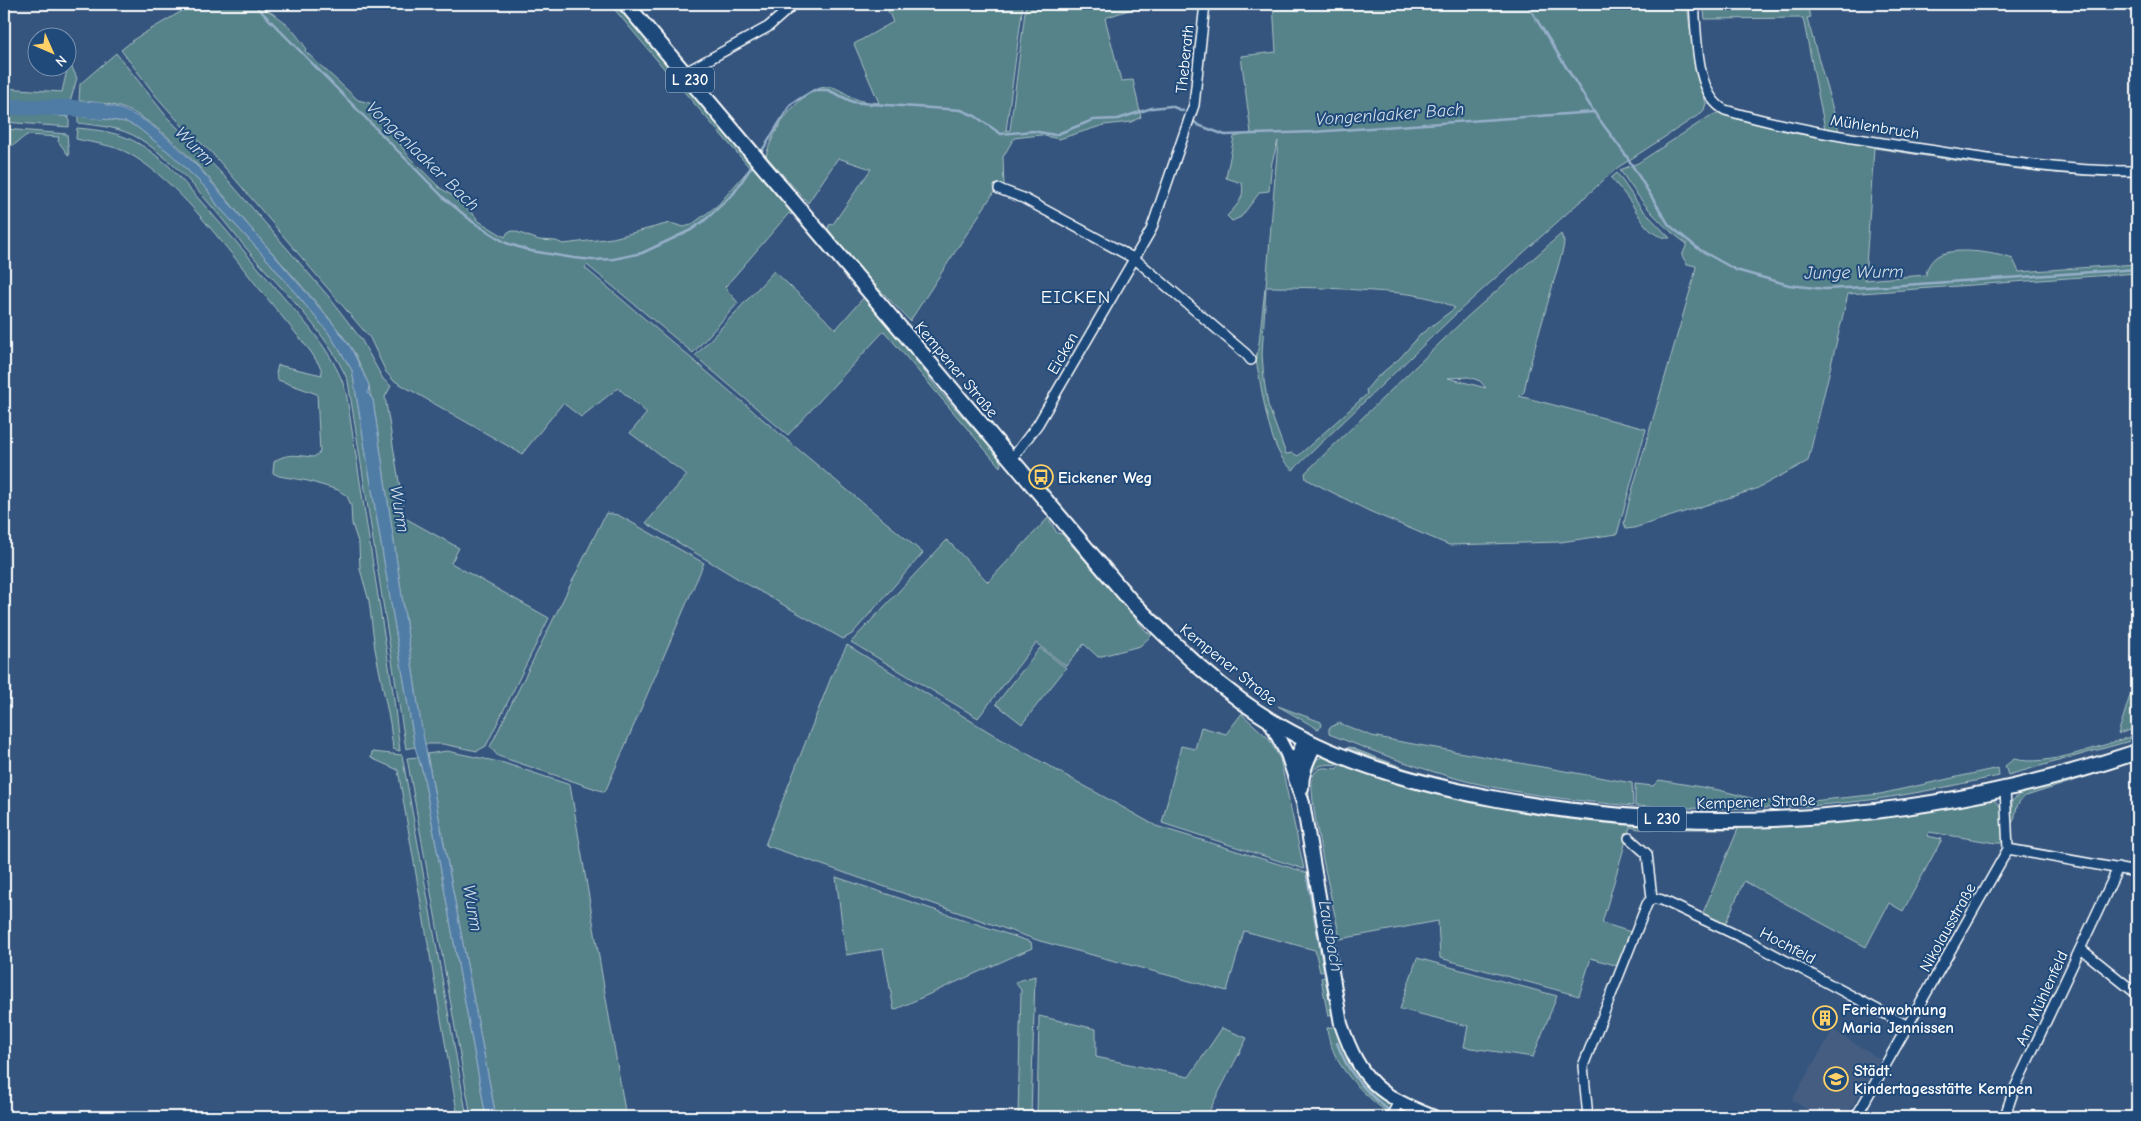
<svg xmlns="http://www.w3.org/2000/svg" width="2141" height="1121" viewBox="0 0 2141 1121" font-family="'Comic Neue',sans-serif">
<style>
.built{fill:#445d81}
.green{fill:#56828a;stroke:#aac0c4;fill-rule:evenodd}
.water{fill:#507ba5;stroke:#96b0c9}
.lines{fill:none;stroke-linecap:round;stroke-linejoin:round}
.stream{stroke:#96b0c9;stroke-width:2.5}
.river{stroke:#507ba5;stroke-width:16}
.street-casing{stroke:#fff;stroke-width:12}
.secondary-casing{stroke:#fff;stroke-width:16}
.primary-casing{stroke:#fff;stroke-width:18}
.street{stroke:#1f4a7a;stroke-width:9}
.secondary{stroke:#1f4a7a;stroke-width:12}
.primary{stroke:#1f4a7a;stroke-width:14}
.labels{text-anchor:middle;stroke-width:4;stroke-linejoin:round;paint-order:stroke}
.shield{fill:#1f4a7a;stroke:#bcc9d7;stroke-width:1}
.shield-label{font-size:15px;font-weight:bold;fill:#fff}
.street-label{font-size:16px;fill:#fff;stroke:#1f4a7a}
.poi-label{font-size:16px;font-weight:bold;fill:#fff;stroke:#1f4a7a;text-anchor:start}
.water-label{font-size:18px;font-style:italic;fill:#d3dee8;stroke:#1f4a7a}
.quarter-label{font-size:19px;letter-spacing:1px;fill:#fff;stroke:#1f4a7a}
</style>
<rect width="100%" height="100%" fill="#35557e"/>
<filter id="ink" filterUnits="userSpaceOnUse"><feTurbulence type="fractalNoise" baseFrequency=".02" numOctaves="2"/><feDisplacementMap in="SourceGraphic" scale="10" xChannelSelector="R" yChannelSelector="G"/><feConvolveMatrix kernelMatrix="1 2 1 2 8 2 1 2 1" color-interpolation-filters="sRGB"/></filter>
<g filter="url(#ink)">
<path class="built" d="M1833,1030L1880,1059L1846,1117H1818L1792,1100Z"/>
<path class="green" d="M194,4H258C264,9 269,11 275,15C288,23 297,35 306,48L305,51L358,100L373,104L409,157L440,188L453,196L476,217L477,220L505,237L508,232L514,231L539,240L556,241L563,244L613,238L670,223L684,227L691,225L718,205L750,168L673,79L678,78L793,213L791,215L789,213L725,287L738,303L693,353L587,265L585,268L793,445L923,553L852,634L843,639L740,580L646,523L687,475L630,433L647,413L618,388L581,417L563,403L522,454L393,380L386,372L370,338L234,178L210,151L186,130L156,96L121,50L136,38Z
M610,4H614L674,71V75L669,77L667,72Z
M885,4H1023L1006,131L1010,130L1026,4H1146L1105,18L1121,81L1133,80L1141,117L1131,122L1104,125L1059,139L1040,135L1014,138L1003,157L1004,186H998L910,321L858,267L830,235L831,233L828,229L829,225L833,224L871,169L838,158L808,203L766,156C771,132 803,83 832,87C840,89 849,96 856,99C863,102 872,102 879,103L854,44L893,22Z
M1273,4H1687L1695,70L1706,103L1704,110L1700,114L1617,168L1459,311L1293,470C1267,452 1263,387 1255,357L1258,352L1265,288H1266L1262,354L1264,380L1268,405L1286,454L1293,453L1298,456L1367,394L1366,390L1376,378L1400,358L1421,334L1455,308C1429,294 1401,293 1373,291C1337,288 1302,287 1266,287L1278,141L1272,162L1269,191L1260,192L1241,217L1232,221L1227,216C1237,205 1245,199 1242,183L1226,178L1234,137L1251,133L1241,56L1276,52Z
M1703,4H1805L1811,17L1807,18L1839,131L1825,129L1803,18L1705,19Z
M116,53L167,117L228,180L329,297L361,339L383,379L391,386L385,397L405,518L459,548L451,563L549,618L486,746L477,751L443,744H425L422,741L418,722L420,718L373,400C368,393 371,389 368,383C362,371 358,357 350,346C322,306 287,270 255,233C220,192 187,146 141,117C123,105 101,102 79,101L80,84Z
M69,61L77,78L70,102L4,100V88L62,92Z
M1720,112L1789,131L1875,146L2137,174V177C2049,177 1961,161 1874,148L1865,280L1926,275C1927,268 1930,262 1935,258C1950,245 1996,253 2013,259L2019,272L2137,264V273L1848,294L1808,461L1756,489L1634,528L1626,529L1624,523L1630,498L1694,277L1696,266L1687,264L1682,256L1687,244C1657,223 1640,200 1620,170L1638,163L1710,116Z
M40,113L69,117V127L4,122V114Z
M78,116L126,122L137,127L171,154L207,189L218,206L265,257L328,332L352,370L415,747L406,749L348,381C327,332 286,294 251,254C217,214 185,168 140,139C121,127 100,126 78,123Z
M77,128C122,132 136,138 170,167C205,205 238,244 271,283C299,316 333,349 346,392L393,692L400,751L393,749L390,723L375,649L369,601L360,569L359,545L352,524L351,505L347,496L338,490L308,481L279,476L273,473L274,462C286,452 299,456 314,457L320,452L317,394L278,380L276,374L278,365L322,375L321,368L311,352C287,322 262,293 239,263C208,225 171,177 128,153C113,145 93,143 76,139Z
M4,129L67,134L69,156L58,141L59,137L27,135C18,140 16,148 4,145Z
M1617,173L1641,208L1670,238C1650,239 1640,217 1631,203C1625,194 1618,186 1611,178Z
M1561,234L1564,242L1563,249L1528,372L1524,392L1519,396L1646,429L1617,534L1560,542L1449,545L1369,511L1306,479L1305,473L1467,317ZM1469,377L1480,381L1486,388L1448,378Z
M774,271L836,329L864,297L904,344L936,387L997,455L1001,463L1000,467L884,331L788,435L695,356Z
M606,513L618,515L704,563L605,792L498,756L490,747Z
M1048,518L1057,533L1062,534L1147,632L1152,635L1140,646L1098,657L1084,644L1066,666L1036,643L978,718L851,642L947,540L988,582Z
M847,645L999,738L1156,826L1311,874L1327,971L1320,972L1315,950L1244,931L1227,991L1040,941L765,845L832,675Z
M1040,648L1066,668L1022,724L996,704Z
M2137,673V728L2118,734Z
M4,685L11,686L4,738Z
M1278,706L1321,722L1322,726L1318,729Z
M1243,712V715L1269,739L1280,759L1304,869L1162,823L1181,746L1195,749L1201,727L1226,734Z
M1339,723L1372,736L1402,742L1632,783L1633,806C1578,801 1524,795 1470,782C1422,770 1375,752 1329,734V728Z
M2137,735V739L2008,775L2005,766L2014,759C2047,768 2103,744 2137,735Z
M1349,747L1407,769L1466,785L1465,786L1431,779L1347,748Z
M447,751L504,763L570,785L626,1117H496L427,754Z
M372,752L402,755L467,1117H458L398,770L371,758Z
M1327,756L1339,760L1336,765C1296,759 1311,802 1314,827L1311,829C1308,808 1295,759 1327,756Z
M418,757L423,773L486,1117H471L407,758Z
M2137,757V761L2023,797C2013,807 2018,816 2011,825L2012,801L2021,793L2074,778Z
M1342,763L1386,779L1419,788L1615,820L1906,812L1993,800C2006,805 2007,832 2001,843H1996L1929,832L1927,836L1942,839L1903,911L1889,903L1866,947L1744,881L1725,925L1702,915L1738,829H1639L1630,827L1602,923L1631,932L1618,966L1591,958L1579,996L1440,958L1438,921L1340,939C1335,912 1306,795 1313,776C1318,765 1327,768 1336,769Z
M1998,768L1999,776C1950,786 1902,797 1852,802C1780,810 1707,810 1635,806V784L1653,786L1659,780L1719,790L1762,801H1812L1880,794Z
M836,877L1031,942L1032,948L894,1010L883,949L846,955Z
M1417,958L1557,996L1533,1057L1464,1047L1468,1026L1400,1009Z
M1035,976L1031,1117H1018L1021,990L1015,982Z
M1328,976L1334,1015L1328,1016L1321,978Z
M1039,1016L1096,1029V1057L1189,1077L1222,1028L1247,1038L1206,1117H1037Z
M1336,1026L1357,1072L1365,1083L1391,1103L1392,1107L1389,1117H1384V1110C1358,1089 1331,1063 1327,1028Z"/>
<path class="water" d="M4,100L70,102L69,117L40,113L4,114Z
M79,101C136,105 159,129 198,167L335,326L351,348L369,385L368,393L373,400L420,718L496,1117H486L423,773L415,747L352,370L328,332L265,257L218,206L207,189L171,154L137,127L126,122L78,116Z"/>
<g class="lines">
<path class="stream" d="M254,4L444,198L473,222L506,243L531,251L574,258L593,260L614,259L642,253L691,230L705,220L734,193L754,163
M1527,4L1594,112L1627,157L1669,225L1700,250L1736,270L1789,285L1824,289L1889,286L2137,269
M1192,120L1198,125L1225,135L1313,132L1594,112
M760,154L791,104L814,90H828L853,102L872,104L961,110L975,116L1001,134L1033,131L1055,135L1093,120L1118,119L1152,108L1171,106L1183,111
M1307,876L1330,1002
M1337,1043C1348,1073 1363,1089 1387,1109L1386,1117"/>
<path class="river" d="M4,107L72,108L101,111"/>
<g class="street-casing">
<path id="street" d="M1694,4C1697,34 1695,95 1725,110C1790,129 1856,139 1922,149C1994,160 2065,172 2137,171
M684,73L768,27L794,4
M999,189L1023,198L1135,259L1246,354L1251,360
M1011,460L1038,424L1151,230L1194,105L1205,4
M2005,789L2008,849
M1629,838L1647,854L1652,898
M2008,849L2137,872
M2081,949L2137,994
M2007,1116V1110L2013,1092L2118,868
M1391,1117L1399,1101
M1588,1117L1583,1066L1647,904L1652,898L1662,900L1749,941L1908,1026
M1856,1117L2008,849
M1999,1117L2028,1116L2045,1117"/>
</g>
<g class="secondary-casing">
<path id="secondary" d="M1269,720L1287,754L1303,803L1341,1024C1361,1082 1379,1095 1434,1117
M1295,772L1298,754L1305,739
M1302,788C1302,771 1308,760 1315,745"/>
</g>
<g class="primary-casing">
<path id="primary" d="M626,4L1130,600C1175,645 1222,693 1278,725C1345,764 1422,785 1497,799C1710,839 1932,821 2137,752"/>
</g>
<use href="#street" class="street"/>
<use href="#secondary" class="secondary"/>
<use href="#primary" class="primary"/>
</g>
</g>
<defs>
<g id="bus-ring" transform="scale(1.25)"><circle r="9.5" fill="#1f4a7a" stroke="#ffd166" stroke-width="1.5"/><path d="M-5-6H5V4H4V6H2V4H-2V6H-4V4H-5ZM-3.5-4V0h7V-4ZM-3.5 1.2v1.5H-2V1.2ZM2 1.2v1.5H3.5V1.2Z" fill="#ffd166"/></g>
<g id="building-ring" transform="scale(1.25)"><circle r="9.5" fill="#1f4a7a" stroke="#ffd166" stroke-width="1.5"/><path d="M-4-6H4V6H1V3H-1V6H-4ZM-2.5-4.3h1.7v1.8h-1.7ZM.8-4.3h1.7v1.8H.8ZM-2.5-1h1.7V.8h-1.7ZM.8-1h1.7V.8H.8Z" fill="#ffd166"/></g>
<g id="school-ring" transform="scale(1.25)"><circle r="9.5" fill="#1f4a7a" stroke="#ffd166" stroke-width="1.5"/><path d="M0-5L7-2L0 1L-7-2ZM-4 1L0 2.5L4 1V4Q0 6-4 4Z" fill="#ffd166"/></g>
</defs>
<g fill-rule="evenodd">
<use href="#bus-ring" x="1041" y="477"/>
<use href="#building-ring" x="1825" y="1018"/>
<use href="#school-ring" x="1836" y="1079"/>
</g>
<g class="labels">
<g class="shield">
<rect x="666" y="67.5" width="48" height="25" rx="4"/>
<rect x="1638" y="806.5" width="48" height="25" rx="4"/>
</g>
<g class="shield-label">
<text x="690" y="85">L 230</text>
<text x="1662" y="824">L 230</text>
</g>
<g class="street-label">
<text transform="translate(1184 59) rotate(-84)" y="6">Theberath</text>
<text transform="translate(1875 126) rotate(9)" y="6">Mühlenbruch</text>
<text transform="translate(1062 353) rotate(-60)" y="6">Eicken</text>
<text transform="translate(957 369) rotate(50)" y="6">Kempener Straße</text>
<text transform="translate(1229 664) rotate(39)" y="6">Kempener Straße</text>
<text transform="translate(1756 801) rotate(-2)" y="6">Kempener Straße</text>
<text transform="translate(1947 927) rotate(-61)" y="6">Nikolausstraße</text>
<text transform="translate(1788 945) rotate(28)" y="6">Hochfeld</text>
<text transform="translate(2041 998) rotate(-65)" y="6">Am Mühlenfeld</text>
</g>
<g class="poi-label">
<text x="1058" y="483">Eickener Weg</text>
<text x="1842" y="1015">Ferienwohnung<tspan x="1842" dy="18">Maria Jennissen</tspan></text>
<text x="1854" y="1076">Städt.<tspan x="1854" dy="18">Kindertagesstätte Kempen</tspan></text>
</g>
<g class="water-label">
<text transform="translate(1390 114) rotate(-4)" y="6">Vongenlaaker Bach</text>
<text transform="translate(195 146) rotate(45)" y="6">Wurm</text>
<text transform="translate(423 156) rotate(44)" y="6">Vongenlaaker Bach</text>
<text transform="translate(1854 272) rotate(-1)" y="6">Junge Wurm</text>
<text transform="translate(400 509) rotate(80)" y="6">Wurm</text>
<text transform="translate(473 908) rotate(80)" y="6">Wurm</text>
<text transform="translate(1331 936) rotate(80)" y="6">Lausbach</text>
</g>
<g class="quarter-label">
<text x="1076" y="303">EICKEN</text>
</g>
</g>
<rect width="2141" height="1121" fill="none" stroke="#1f4a7a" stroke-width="20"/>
<rect x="10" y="10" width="2121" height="1101" fill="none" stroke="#fff" stroke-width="2" filter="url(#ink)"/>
<g transform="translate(52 52) rotate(135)"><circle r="24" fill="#1f4a7a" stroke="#7992af"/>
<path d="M0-4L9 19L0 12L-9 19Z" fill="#ffd166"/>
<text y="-8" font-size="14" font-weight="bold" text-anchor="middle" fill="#ffffff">N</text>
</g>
</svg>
